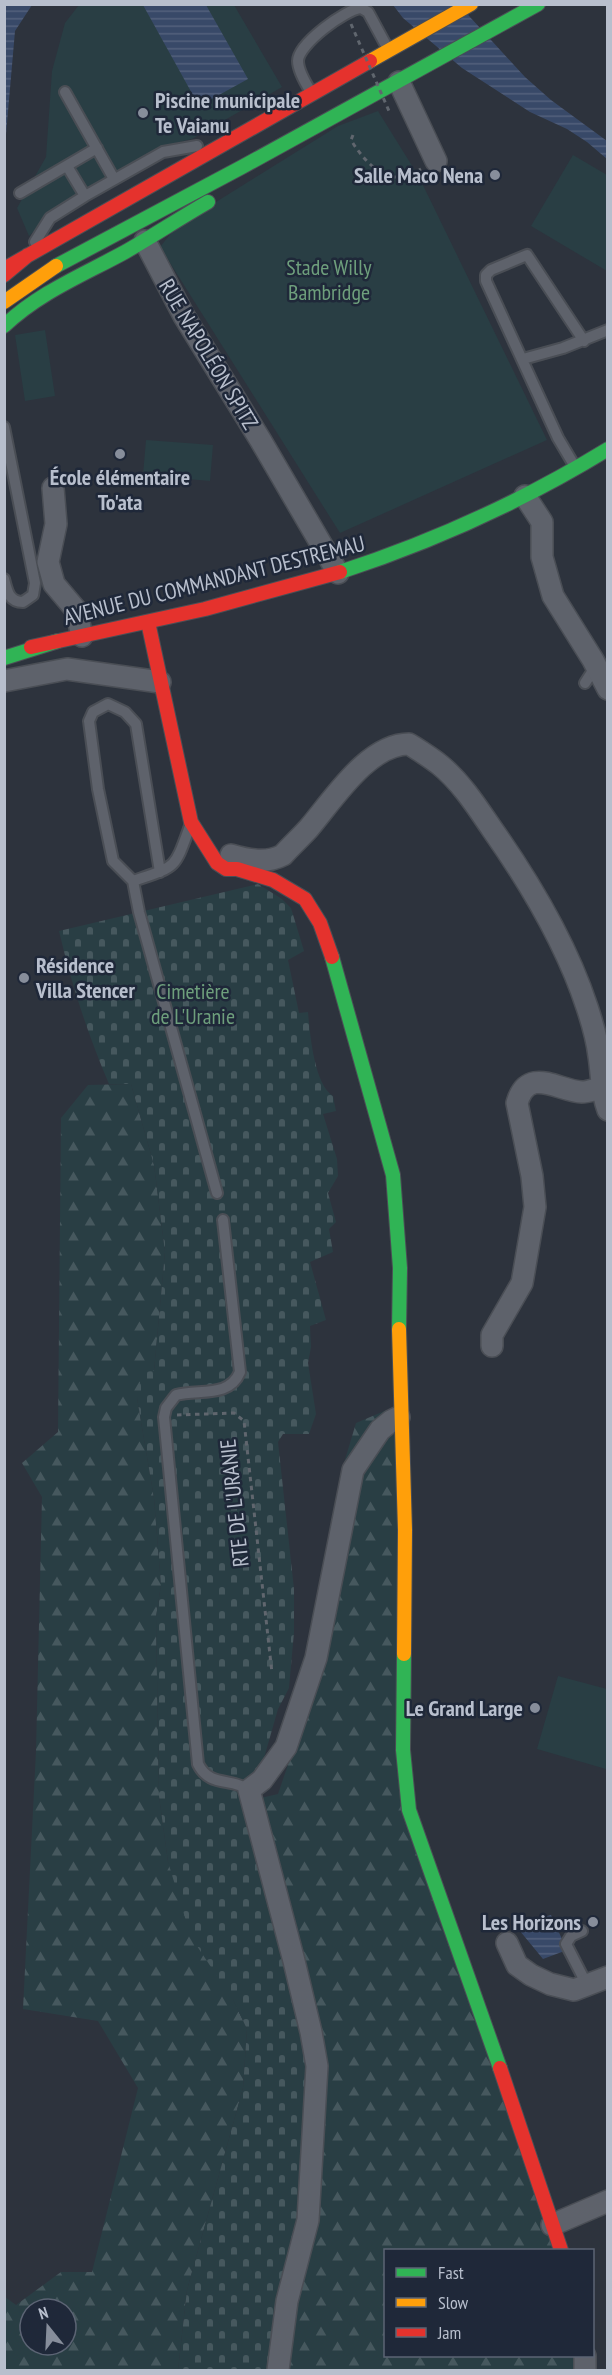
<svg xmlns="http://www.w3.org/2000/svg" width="612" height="2375" viewBox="0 0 612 2375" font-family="'PT Sans Narrow',sans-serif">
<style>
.forest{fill:url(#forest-firs);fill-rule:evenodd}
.cemetery{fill:url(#cemetery-stones)}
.park{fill:#293e44}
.water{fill:url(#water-rules)}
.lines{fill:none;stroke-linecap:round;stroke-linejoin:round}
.lane-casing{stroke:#4a4e55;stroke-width:14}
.street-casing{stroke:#4a4e55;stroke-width:24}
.fast-casing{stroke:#4a4e55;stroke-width:16}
.slow-casing{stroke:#4a4e55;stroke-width:16}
.jam-casing{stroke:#4a4e55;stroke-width:16}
.path{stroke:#60666e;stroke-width:3;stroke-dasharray:4.5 4.5;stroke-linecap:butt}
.lane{stroke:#5e626b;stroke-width:10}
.street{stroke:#5e626b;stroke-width:21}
.fast{stroke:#30b455;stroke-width:14}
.slow{stroke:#ff9f0a;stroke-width:14}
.jam{stroke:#e5322d;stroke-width:14}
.path-bridge{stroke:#60666e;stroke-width:3;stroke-dasharray:4.5 4.5;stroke-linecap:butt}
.poi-dot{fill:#878e9b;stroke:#1f2839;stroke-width:2}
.labels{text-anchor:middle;stroke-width:5;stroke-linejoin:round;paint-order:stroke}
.poi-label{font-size:22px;font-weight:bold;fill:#b8bfcd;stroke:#1f2839;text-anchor:end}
.park-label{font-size:22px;fill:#6e9f7c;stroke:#1f2839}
.street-label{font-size:22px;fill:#b8bfcd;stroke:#1f2839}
</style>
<defs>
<pattern id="forest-firs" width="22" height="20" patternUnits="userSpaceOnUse" patternTransform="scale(1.5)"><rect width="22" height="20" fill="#293e44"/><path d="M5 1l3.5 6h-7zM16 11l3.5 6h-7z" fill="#46585e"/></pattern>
<pattern id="cemetery-stones" width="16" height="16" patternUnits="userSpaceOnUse" patternTransform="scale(1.5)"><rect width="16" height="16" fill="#293e44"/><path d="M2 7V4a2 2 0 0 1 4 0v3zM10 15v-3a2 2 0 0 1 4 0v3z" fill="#46585e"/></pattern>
<pattern id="water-rules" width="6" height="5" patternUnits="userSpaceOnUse" patternTransform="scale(1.5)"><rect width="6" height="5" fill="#384968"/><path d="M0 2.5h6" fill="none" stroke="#53617c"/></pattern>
</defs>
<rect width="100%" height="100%" fill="#2d333d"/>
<path class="forest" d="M131,1084L154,1165L165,1252L154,1371L137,1398L154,1498L161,1585L156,1617L159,1796L168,1862L247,2029L243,2088L187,2290L178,2370H5V2297L16,2305L61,2272H92L138,2088L98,2021L23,2009L36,1751L42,1497L22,1463L58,1432L61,1118L88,1085ZM30,2309H66V2345H30Z
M401,1404L405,1793L564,2250H386V2356H592V2370H277L252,1800L278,1794L319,1674L344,1463L356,1423Z"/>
<path class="cemetery" d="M258,884L282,899L291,908L304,951L288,960L299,1013L308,1012C310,1034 314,1084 333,1096L336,1111L323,1114L337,1159L338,1176L328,1193L336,1222L329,1229L333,1252L310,1262L326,1320L310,1326L311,1347L308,1363L316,1414L309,1434H283L278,1442L294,1589V1632L289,1688L278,1709L252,1800L311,2064L312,2128L276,2370H178L187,2290L243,2088L247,2029L233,2000L191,1937L168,1862L159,1796L156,1617L161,1585L154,1498L137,1398L142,1372L154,1371L165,1252L154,1165L131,1084H109C88,1035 71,983 59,931Z"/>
<path class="park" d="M79,5H234L282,87L192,139L162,146L136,165L52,213L29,236L17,208L46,157L52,71L65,23Z
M378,111L419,177L547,440L340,533L160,247L176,227L338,126Z
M573,155L607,175V271L531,226Z
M45,330L55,396L25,401L15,335Z
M146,440L213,445L210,481L143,475Z
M558,1676L607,1689L606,1769L537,1749Z"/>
<path class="water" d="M5,4L32,5L15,31L5,146Z
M143,5H206L248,79L199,106Z
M393,5H459L525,77L551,100L607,141V159L587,142L567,129L530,112L462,68L403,18Z
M551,1915L567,1950L543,1959L515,1925Z"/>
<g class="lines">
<g class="lane-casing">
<path id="lane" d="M65,92L114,179
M311,92C306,84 298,71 298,61C298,44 346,9 361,8L368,12L388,49
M67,166L85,196
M20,193L97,148
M35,242L50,218L85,196L163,152L197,146
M523,359L563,348L608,330
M4,427L35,583L33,595L23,602C9,602 7,591 4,579
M574,465L558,438L486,281V275L491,270L527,255L584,341
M585,683L594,669V666
M133,881L113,861L98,789L89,721L93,712L108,704L125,712L136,724L160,872
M133,881L139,912L217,1193
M133,881C177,866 174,870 190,826
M223,1220L240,1372C229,1398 200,1389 176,1395L166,1408L164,1417L198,1764C210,1788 231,1777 249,1790
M582,1931L571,1936L566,1944L587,1985"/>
</g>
<g class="street-casing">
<path id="street" d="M399,82L436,161
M145,241L184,316L261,441L338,573
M53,488L56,524L48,562L54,584L76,610L82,636
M525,496L542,522V557L553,596L593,660L608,689
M4,681L67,669L160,682
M231,855C249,860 266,864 283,855C291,846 301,837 309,828C333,800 368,744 409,744C420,751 430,757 440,765C461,782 477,807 492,829C530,883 566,943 587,1007C592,1022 597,1039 599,1056C602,1075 601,1092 608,1110
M492,1346V1335L522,1283L535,1207L532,1176L517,1103C528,1065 558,1091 582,1092C588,1092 595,1089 601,1088
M507,1943L517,1965L531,1975L550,1984L574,1990L608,1977
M552,2225L608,2201
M278,2370L287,2301L308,2220L317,2066L311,2032L294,1961L249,1790L262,1780L286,1747L316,1658L353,1470L380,1430L391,1421L399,1417
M585,2370V2356"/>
</g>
<g class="fast-casing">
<path id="fast" d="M56,266L242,167L538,4
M4,326C40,292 83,275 125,252C153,236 180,218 208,202
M340,572C435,541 523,501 608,449
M4,658L58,641
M332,957L393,1175L400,1268L399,1329
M404,1654L403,1750L409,1810L500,2068"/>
</g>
<g class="slow-casing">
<path id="slow" d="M370,61L471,4
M4,302L56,266
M399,1329L405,1530L404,1654"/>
</g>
<g class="jam-casing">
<path id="jam" d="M4,269L370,61
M4,275L28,255
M148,622L191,822L217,863L226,869H237L273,880L305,899L320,923L332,957
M31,647L205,609L340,572
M500,2068L561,2250"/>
</g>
<path class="path" d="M353,135L351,140C360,155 379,179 399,177C406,176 415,172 421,169
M177,1415L234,1413L244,1421L272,1673"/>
<use href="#lane" class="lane"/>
<use href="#street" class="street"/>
<use href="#fast" class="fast"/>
<use href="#slow" class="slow"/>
<use href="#jam" class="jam"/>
<path class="path-bridge" d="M351,24L389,111"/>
</g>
<g class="poi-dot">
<circle cx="143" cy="113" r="6"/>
<circle cx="495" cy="175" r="6"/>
<circle cx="120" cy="454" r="6"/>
<circle cx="24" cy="978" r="6"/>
<circle cx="535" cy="1708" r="6"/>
<circle cx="593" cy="1922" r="6"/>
</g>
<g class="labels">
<g class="poi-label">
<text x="155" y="108" text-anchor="start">Piscine municipale<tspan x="155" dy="25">Te Vaianu</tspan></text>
<text x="483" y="183">Salle Maco Nena</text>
<text x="120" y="485" text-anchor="middle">École élémentaire<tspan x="120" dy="25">To'ata</tspan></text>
<text x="36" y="973" text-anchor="start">Résidence<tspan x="36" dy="25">Villa Stencer</tspan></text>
<text x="523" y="1716">Le Grand Large</text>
<text x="581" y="1930">Les Horizons</text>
</g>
<g class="park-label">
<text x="329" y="275">Stade Willy<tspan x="329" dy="25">Bambridge</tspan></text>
<text x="193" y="999">Cimetière<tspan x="193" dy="25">de L'Uranie</tspan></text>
</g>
<g class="street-label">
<text transform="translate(209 354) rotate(59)" y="8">RUE NAPOLÉON SPITZ</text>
<text transform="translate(214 580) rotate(-14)" y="8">AVENUE DU COMMANDANT DESTREMAU</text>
<text transform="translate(234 1503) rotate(-96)" y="8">RTE DE L'URANIE</text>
</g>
</g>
<rect width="612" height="2375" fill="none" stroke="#b8bfcd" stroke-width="12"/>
<rect x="384" y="2249" width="210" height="108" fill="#1f2839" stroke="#5c6474" stroke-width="1.5"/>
<rect x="396" y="2268" width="30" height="9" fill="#30b455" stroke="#5c6474" stroke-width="1.5"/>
<text x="438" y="2279" font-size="18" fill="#b8bfcd">Fast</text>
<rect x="396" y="2298" width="30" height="9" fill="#ff9f0a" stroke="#5c6474" stroke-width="1.5"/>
<text x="438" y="2309" font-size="18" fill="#b8bfcd">Slow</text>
<rect x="396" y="2328" width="30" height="9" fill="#e5322d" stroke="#5c6474" stroke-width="1.5"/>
<text x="438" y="2339" font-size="18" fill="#b8bfcd">Jam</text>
<g transform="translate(48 2327) rotate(342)"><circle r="28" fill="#1f2839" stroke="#5c6474" stroke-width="1.5"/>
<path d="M0-4.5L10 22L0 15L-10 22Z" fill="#878e9b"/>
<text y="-9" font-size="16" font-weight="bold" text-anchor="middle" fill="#b8bfcd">N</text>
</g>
</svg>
